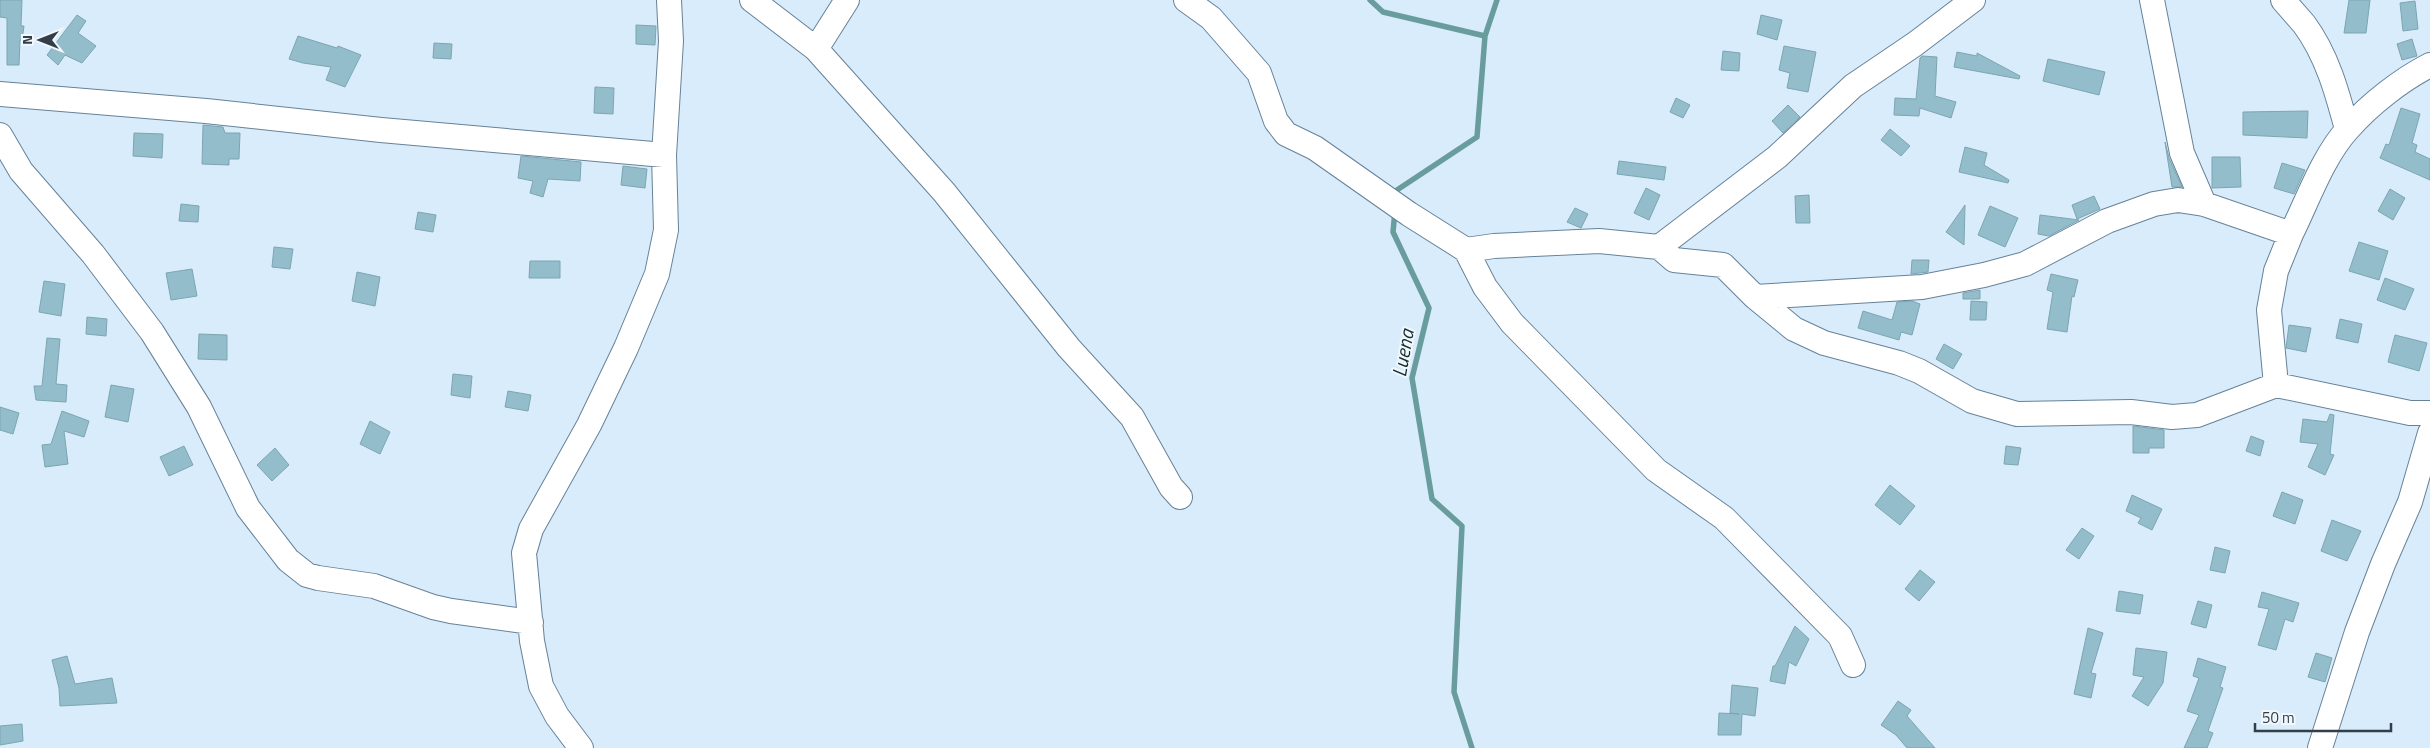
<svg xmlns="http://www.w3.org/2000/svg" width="2430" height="748" viewBox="0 0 2430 748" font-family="'Titillium Web',sans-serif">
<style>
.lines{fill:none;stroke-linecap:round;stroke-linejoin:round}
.stream{stroke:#699d9d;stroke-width:5.5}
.building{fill:#94bdcb;stroke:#7ca5b2}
.minor-casing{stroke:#668299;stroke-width:26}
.minor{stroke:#fff;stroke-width:24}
.labels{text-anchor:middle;stroke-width:4;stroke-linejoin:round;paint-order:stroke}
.water-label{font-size:20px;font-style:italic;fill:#122e2e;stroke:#f1f7fd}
</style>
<rect width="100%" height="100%" fill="#d9ecfb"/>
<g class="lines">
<path class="stream" d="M1370,0L1383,12L1485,36
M1396,197L1397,190L1477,137L1485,36L1497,0
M1395,211L1393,232L1429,308L1412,378L1432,499L1462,526L1454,692L1472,748"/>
</g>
<path class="building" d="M0,0H22L21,26H24L22,40H20L19,65H7V18L0,17Z
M2349,0H2370L2366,33H2344Z
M2415,1L2418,29L2403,31L2400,3Z
M77,15L86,21L78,33L96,46L82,63L65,55L58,65L47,55Z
M1761,15L1782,20L1777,40L1757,34Z
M636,25L656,26L655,45L636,44Z
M298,36L337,48L338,46L361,55L345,87L326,80L331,67L303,63L289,59Z
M2412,39L2417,56L2402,60L2397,44Z
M434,43L452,44L451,59L433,58Z
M1784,46L1816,52L1808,92L1787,88L1790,73L1779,70Z
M1723,51L1740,53L1739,71L1721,70Z
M1957,52L1977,56V53L2020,76L2019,79L1954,67Z
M1922,56L1937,57L1935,96L1956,102L1951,118L1920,108L1919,116L1894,115L1895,98L1916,99L1920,58Z
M2048,59L2105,72L2099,95L2043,81Z
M595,87L614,88L613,114L594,113Z
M1676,98L1690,105L1683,118L1670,112Z
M1788,105L1800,117L1783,133L1772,121Z
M2401,108L2420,114L2412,143L2417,145L2415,152L2430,159V180L2380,158L2386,144L2389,145Z
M2308,111L2307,138L2243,135V112Z
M203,125L223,127L225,133H240L239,159H229V165L202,164Z
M1890,129L1910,146L1901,156L1881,140Z
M134,133L163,134L162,158L133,156Z
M2165,142L2169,158L2182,187H2172Z
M1965,147L1987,153L1984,165L2009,180L2008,183L1959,172Z
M521,156L581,162L580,181L548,179L543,197L530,193L533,181L518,178Z
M2212,157H2240L2241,187L2212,188Z
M1619,161L1666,167L1664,180L1617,174Z
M2282,163L2305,170L2294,194L2274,188Z
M623,166L647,169L645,188L621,185Z
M1646,188L1660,195L1649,220L1634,213Z
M2390,189L2405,198L2393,220L2378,211Z
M1809,195L1810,223H1796L1795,196Z
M2094,196L2100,209L2077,219L2072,205Z
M181,204L199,206L198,222L179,221Z
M1965,205L1964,245L1946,232Z
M1990,206L2018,218L2005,247L1978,235Z
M1575,208L1588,214L1581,228L1567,222Z
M418,212L436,215L433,232L415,229Z
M2040,215L2079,220L2049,236L2038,234Z
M2359,242L2388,251L2379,280L2349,271Z
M274,247L293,249L290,269L272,267Z
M1912,260H1929L1928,272L1911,274Z
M530,261H560V278H529Z
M192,269L197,296L171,300L166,273Z
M357,272L380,277L375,306L352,301Z
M2051,274L2078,280L2074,297L2072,296L2067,332L2047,329L2053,292L2047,290Z
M2385,278L2414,289L2405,310L2377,300Z
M44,281L65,284L61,316L39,312Z
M1980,290V299H1963V293Z
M1912,301L1920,304L1912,335L1901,332L1899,340L1858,328L1863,311L1892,320L1897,302Z
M1971,301L1987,302L1986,320H1970Z
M87,317L107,319L106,336L86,334Z
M2340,319L2362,324L2358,343L2336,338Z
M2289,325L2311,328L2306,352L2286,348Z
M199,334L227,335V360L198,359Z
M2395,335L2427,343L2419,371L2388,362Z
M47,338L60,339L56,384L67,385L66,402L36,400L34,386H42Z
M1944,344L1962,354L1953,369L1936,359Z
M453,374L472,376L470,398L451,395Z
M111,385L134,389L128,422L105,417Z
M508,391L531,395L528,411L505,407Z
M0,407L19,413L13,434L0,430Z
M62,411L89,421L84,437L64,431L68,464L45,467L42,445L51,444Z
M2330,414L2334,415L2330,454L2334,455L2325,475L2308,467L2318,444L2300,442L2303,419L2327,422Z
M370,421L390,432L380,454L360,444Z
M2133,426L2164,430V448H2149V453H2133Z
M2251,436L2264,441L2260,456L2246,451Z
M184,446L193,465L169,476L160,457Z
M2006,446L2021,448L2018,465L2004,464Z
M275,448L289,465L272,481L257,465Z
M1890,485L1915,506L1900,525L1875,505Z
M2282,492L2303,500L2295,524L2273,516Z
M2132,495L2162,509L2152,530L2138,523L2141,518L2126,511Z
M2332,520L2361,531L2347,561L2321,551Z
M2082,528L2094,536L2079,559L2066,550Z
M2215,547L2230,551L2225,573L2210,570Z
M1920,570L1935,582L1919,601L1905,589Z
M2119,591L2143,595L2140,614L2116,611Z
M2262,592L2299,603L2293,622L2285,619L2276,650L2258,645L2269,609L2258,607Z
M2198,601L2212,605L2206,628L2191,624Z
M1795,626L1809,639L1796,666L1789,662L1785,684L1770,681L1773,666H1775Z
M2088,628L2103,633L2091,673L2096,674L2091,698L2074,694Z
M2136,648L2167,652L2163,683L2148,706L2132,696L2144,677L2133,675Z
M2316,653L2332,658L2325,682L2308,677Z
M67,656L75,684L112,678L117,703L60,706L59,688L52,660Z
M2198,658L2226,667L2220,687L2223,688L2208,731L2213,733L2207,748H2184L2199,715L2187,711L2199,678L2193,676Z
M1732,685L1758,688L1755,716L1742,714L1741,735H1718L1719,713L1739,714L1730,713Z
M1898,701L1911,710L1907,716L1935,748H1907L1896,735L1881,725Z
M22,724L23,741L0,745V726Z"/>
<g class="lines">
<g class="minor-casing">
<path id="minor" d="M752,0L816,49L944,192L1069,348L1132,417L1171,487L1180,497
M1186,0L1211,18L1259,73L1276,121L1286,134L1315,148L1409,214L1466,250L1485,287L1512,323L1656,470L1724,518L1840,636L1853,665
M2152,0L2182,153L2204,204
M2283,0C2290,8 2297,16 2304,24C2327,55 2337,92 2347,129
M816,49L847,0
M0,94L206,111L381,130L664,155
M0,135L21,171L93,254L152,332L199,407L248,508L288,560L307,575L318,578L374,586L433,607L451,611L531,622
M1659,247L1777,157L1853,86L1915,44L1973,0
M1466,250L1494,246L1599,241L1659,247L1674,260L1723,265L1755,297L1794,329L1824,343L1899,363L1919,371L1972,401L2017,414L2131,412L2172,417L2197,415L2276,385L2410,413H2430
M1755,297L1922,287L1984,275L2025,264L2107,221L2154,204L2178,200L2204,204L2291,234C2307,202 2323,156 2348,129C2370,104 2401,80 2430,65
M2276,385L2269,310L2276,271L2291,234
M581,748L557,716L541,686L532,641L524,553L531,529L589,425L626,348L657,274L666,230L664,155L671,41L669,0
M2320,748L2357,632L2383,564L2410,502L2430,433"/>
</g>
<use href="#minor" class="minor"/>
</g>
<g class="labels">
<g class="water-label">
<text transform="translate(1403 353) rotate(-80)" y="7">Luena</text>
</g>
</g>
<g transform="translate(40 40) rotate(270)" stroke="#f1f7fd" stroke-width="4" paint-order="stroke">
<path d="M0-4L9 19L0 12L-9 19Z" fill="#323f49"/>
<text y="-8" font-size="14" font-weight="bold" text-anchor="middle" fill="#323f49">N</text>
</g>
<path d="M2255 723v8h136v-8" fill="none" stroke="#323f49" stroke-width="2.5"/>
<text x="2262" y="723" font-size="15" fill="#323f49" stroke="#f1f7fd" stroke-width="4" paint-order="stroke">50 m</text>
</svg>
